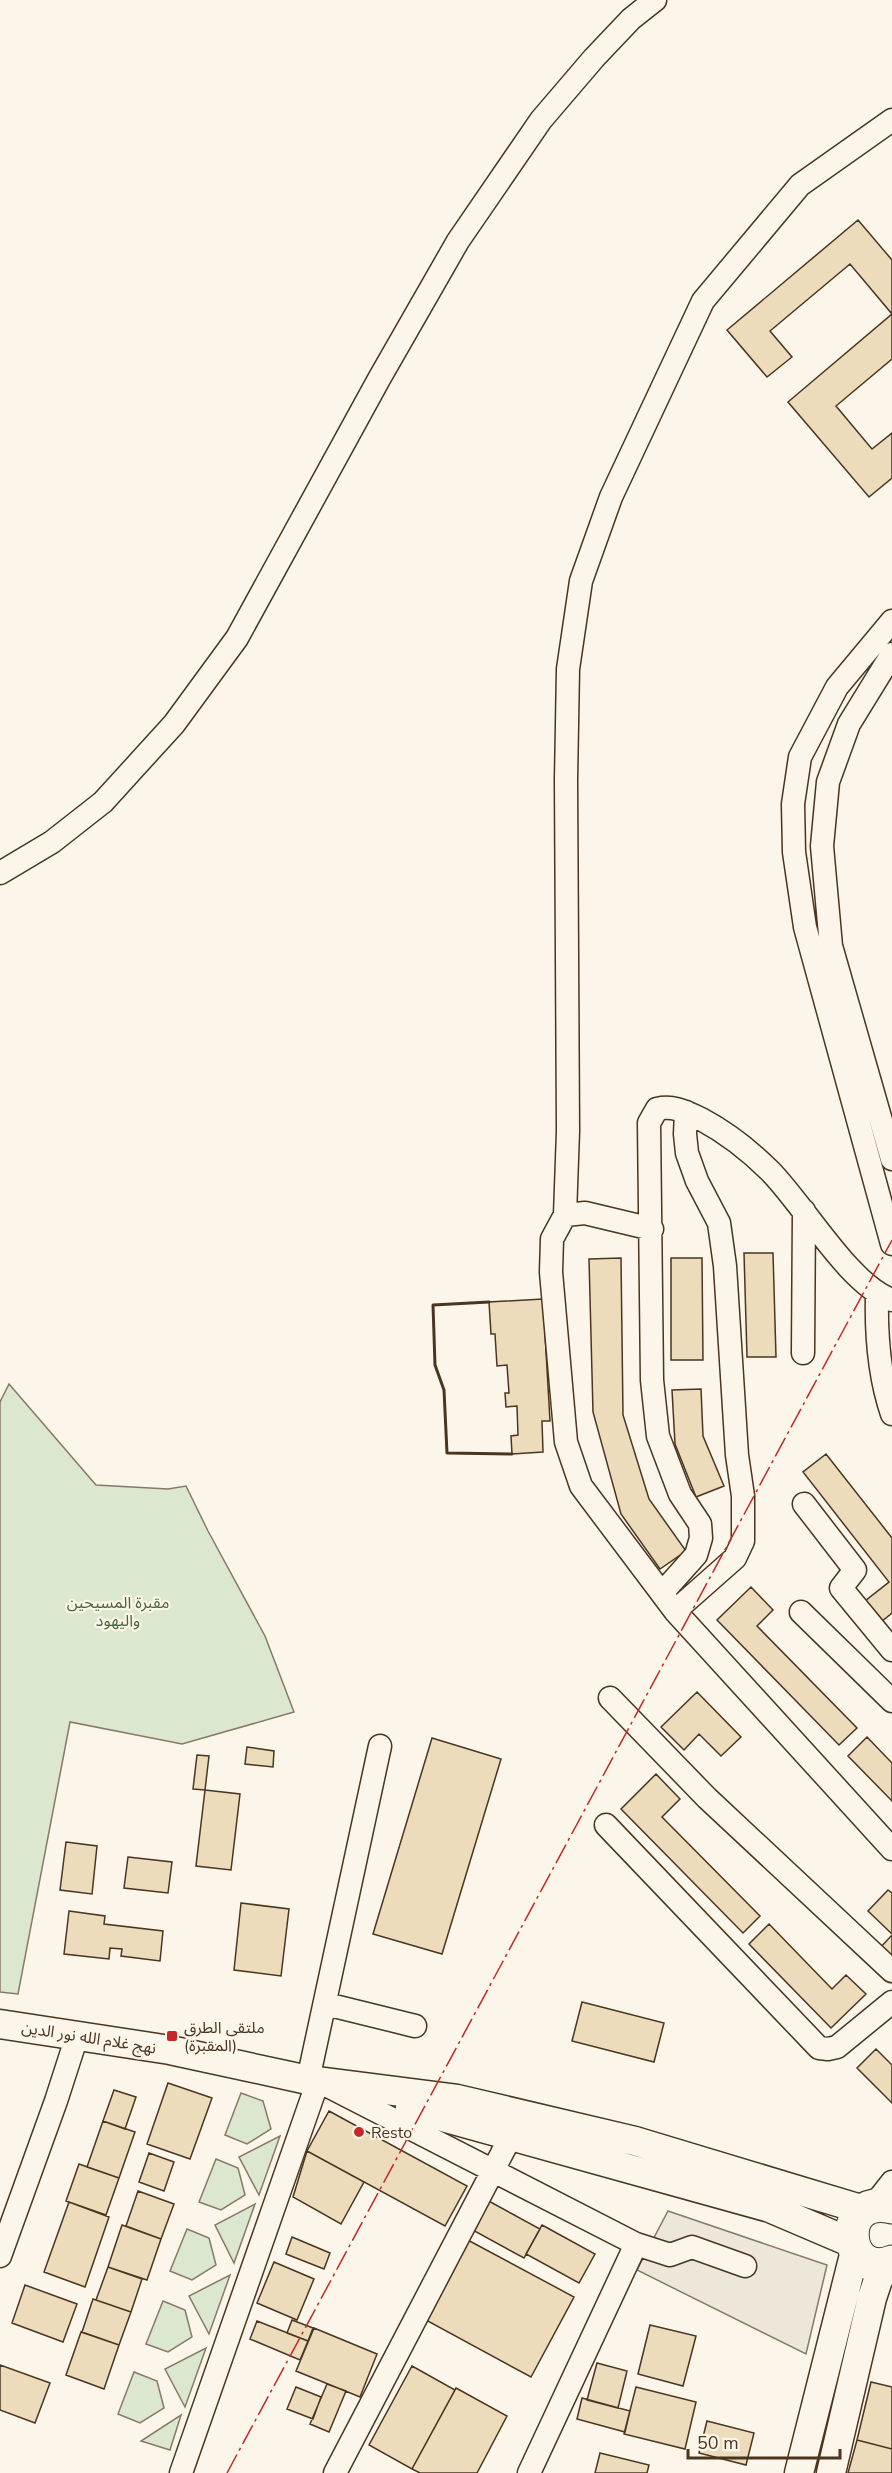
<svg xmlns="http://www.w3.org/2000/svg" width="892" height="2473" viewBox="0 0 892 2473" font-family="'Nunito Sans','Noto Sans Arabic',sans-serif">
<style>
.green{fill:#dce7d0;stroke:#887966;stroke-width:1.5}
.parking{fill:#ede7d9;stroke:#887966;stroke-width:1.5}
.building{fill:#ecdcbc;stroke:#4a3520;stroke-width:1.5}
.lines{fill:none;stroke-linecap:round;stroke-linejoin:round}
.minor-casing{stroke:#4a3520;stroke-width:25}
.major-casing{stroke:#4a3520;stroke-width:31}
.highway-casing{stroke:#4a3520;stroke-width:35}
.minor{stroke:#fbf6e9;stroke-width:22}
.major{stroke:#fbf6e9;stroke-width:28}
.highway{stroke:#fbf6e9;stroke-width:33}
.wall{stroke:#4a3520;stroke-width:3}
.power{stroke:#c62828;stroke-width:1.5;stroke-dasharray:21 4.5 3 4.5;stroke-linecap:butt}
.poi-dot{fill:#c62828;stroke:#fbf6e9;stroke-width:2}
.labels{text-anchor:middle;stroke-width:4.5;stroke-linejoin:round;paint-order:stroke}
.park-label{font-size:16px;fill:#436837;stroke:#fbf6e9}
.poi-label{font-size:16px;fill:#4a3520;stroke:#fbf6e9;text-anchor:start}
.street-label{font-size:16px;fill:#4a3520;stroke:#fbf6e9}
</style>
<rect width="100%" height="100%" fill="#fbf6e9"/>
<path class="green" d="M9,1384L96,1485L168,1489L186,1486L208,1531L265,1636L294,1712L182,1744L70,1722L18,1994L0,1992V1402Z
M241,2093L263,2101L271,2129L247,2144L225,2135Z
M280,2136L259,2195L239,2157Z
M216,2159L238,2168L245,2195L221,2210L199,2202Z
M255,2204L234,2263L215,2225Z
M187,2229L209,2238L216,2265L192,2280L170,2271Z
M230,2275L209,2334L189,2296Z
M163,2301L185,2310L192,2337L168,2352L146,2344Z
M206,2348L185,2407L165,2369Z
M134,2372L157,2381L164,2408L140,2423L118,2414Z
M181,2415L170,2450L141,2441Z"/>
<path class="parking" d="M668,2211L827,2265L806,2354L637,2270Z"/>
<path class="building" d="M858,220L892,260V314L850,264L770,331L792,357L767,377L727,330Z
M892,314V359L836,406L872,449L892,433V478L869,497L788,402Z
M744,1253H773L776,1357H747Z
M621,1258L623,1415L649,1499L686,1551L660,1569L621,1514L593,1412L589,1259Z
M671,1258H702L703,1360H671Z
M543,1299L550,1421H542L543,1452L512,1454L511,1436L518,1435L517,1406L506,1407L505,1393H509L507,1365L497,1366L495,1334H491L489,1302Z
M701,1389L703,1436L724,1486L696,1497L675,1444L672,1390Z
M826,1454L892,1538V1613L881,1622L865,1601L889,1582L803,1472Z
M751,1587L773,1610L757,1626L857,1728L839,1745L717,1620Z
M697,1692L741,1737L721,1756L699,1734L684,1750L661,1727Z
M867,1737L892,1763V1801L848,1756Z
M432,1738L501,1759L442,1954L373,1934Z
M247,1747L274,1751L273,1767L245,1764Z
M197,1755L209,1756L205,1790L193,1789Z
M656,1774L680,1799L662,1817L760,1916L743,1933L621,1809Z
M205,1790L240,1794L231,1870L196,1866Z
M66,1842L97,1846L92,1894L60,1890Z
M128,1857L172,1862L168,1893L124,1888Z
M888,1890L892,1893V1934L868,1911Z
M241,1903L289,1909L281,1976L234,1970Z
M69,1911L105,1916L104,1924L163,1931L160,1961L121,1956L122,1949L110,1948L109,1959L64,1954Z
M769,1924L832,1989L846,1975L866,1994L831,2028L749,1944Z
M892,1935V1961L879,1949Z
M582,2002L664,2023L654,2062L572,2041Z
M876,2049L892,2065V2103L857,2068Z
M168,2083L212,2098L190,2159L147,2144Z
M114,2090L136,2097L125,2129L103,2121Z
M329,2111L467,2186L445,2226L307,2151Z
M103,2121L135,2132L119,2178L87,2167Z
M307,2151L364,2182L341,2224L293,2197Z
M149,2153L174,2162L164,2191L139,2182Z
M79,2164L119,2178L106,2215L66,2201Z
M138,2191L174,2204L161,2239L126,2226Z
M485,2199L540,2229L524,2258L469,2228Z
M69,2202L109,2217L85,2287L44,2272Z
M122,2225L161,2239L147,2280L108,2267Z
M542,2225L595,2254L579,2283L526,2254Z
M292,2237L330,2253L324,2269L286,2254Z
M464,2238L574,2297L531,2377L424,2319Z
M274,2262L314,2279L297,2320L257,2303Z
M108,2267L142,2279L131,2312L96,2300Z
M25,2285L77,2304L63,2342L12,2323Z
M93,2299L131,2312L119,2345L82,2332Z
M292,2320L313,2328L308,2341L287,2333Z
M257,2321L308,2341L300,2360L250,2339Z
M650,2325L696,2336L683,2386L638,2374Z
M314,2328L377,2354L360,2397L296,2371Z
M81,2332L119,2345L104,2389L66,2375Z
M597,2363L627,2371L618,2408L587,2400Z
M0,2365L50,2383L35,2423L0,2410Z
M412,2366L455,2390L412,2469L369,2445Z
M871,2382L892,2387V2449L857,2440Z
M327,2384L346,2391L329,2432L310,2424Z
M296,2387L321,2397L313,2419L287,2409Z
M636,2387L696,2402L685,2449L624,2434Z
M456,2388L507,2416L477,2473H420L412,2469Z
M582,2398L630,2411L625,2432L577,2419Z
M707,2421L754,2433L746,2465L699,2453Z
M857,2440L892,2449V2473H848Z
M600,2453L649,2465L647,2473H595Z"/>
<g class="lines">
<g class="minor-casing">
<path id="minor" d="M892,621L837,687L800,757L793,804L794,852L805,927L892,1244
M892,654L849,724L828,782L822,846L831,946L892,1159
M0,873L52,842L103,802L174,724L237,638L379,379L458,241L541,120L594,58L631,19L655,0
M565,1215L568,1131L566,780L568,669L581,581L611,497L703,301L800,185L892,120
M652,1229L585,1213L565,1215L552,1239L551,1272L566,1442L581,1486L675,1611L892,1849
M877,1295C876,1335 879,1376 892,1414
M803,1353L804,1211
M804,1504L855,1570L841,1588L892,1650
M662,1593L696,1555L701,1538L700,1524L680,1494L658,1436L652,1380L649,1123L657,1109C674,1105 686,1112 701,1119C727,1133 749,1150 770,1171C804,1205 849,1285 892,1300
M675,1611L735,1558L743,1541V1496L737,1455L725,1266L719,1223L697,1181L687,1153L685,1134L686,1112
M801,1612L892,1701
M610,1698L707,1798L892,1971
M606,1825L819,2048L828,2049L837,2047L892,2002
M326,2004L415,2026
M308,2080L380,1746
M873,2206L892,2182
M636,2244L670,2255L692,2247L745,2266
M0,2256L56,2101L77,2036
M181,2473L318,2081L636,2244L529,2473
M335,2473L511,2136L515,2121"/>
</g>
<g class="major-casing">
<path id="major" d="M0,2024L170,2050L308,2080L457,2099L635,2141L864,2210
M410,2108L770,2208L852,2243
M799,2473L855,2251
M831,2473L872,2298L878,2280L888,2264"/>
</g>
<g class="highway-casing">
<path id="highway" d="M892,2207C835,2193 843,2281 892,2262"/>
</g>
<use href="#minor" class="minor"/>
<use href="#major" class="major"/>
<use href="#highway" class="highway"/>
<path class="wall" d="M489,1302L433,1305L435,1365L444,1390L447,1453L512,1454"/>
<path class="power" d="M227,2473L892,1240"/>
</g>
<g class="poi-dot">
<rect x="166" y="2030" width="12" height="12" rx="3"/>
<circle cx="359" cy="2132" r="6"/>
</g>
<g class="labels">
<g class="park-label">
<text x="118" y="1608">مقبرة المسيحين<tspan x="118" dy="18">واليهود</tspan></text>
</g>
<g class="poi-label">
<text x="184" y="2033">ملتقى الطرق<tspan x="184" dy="18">(المقبرة)</tspan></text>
<text x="371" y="2138">Resto</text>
</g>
<g class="street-label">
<text transform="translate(89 2037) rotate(9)" y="6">نهج غلام الله نور الدين</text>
</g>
</g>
<path d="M688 2449v9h152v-9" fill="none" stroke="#4a3520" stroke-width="3"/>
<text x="697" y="2449" font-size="18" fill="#4a3520" stroke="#fbf6e9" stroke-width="4.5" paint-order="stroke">50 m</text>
</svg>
